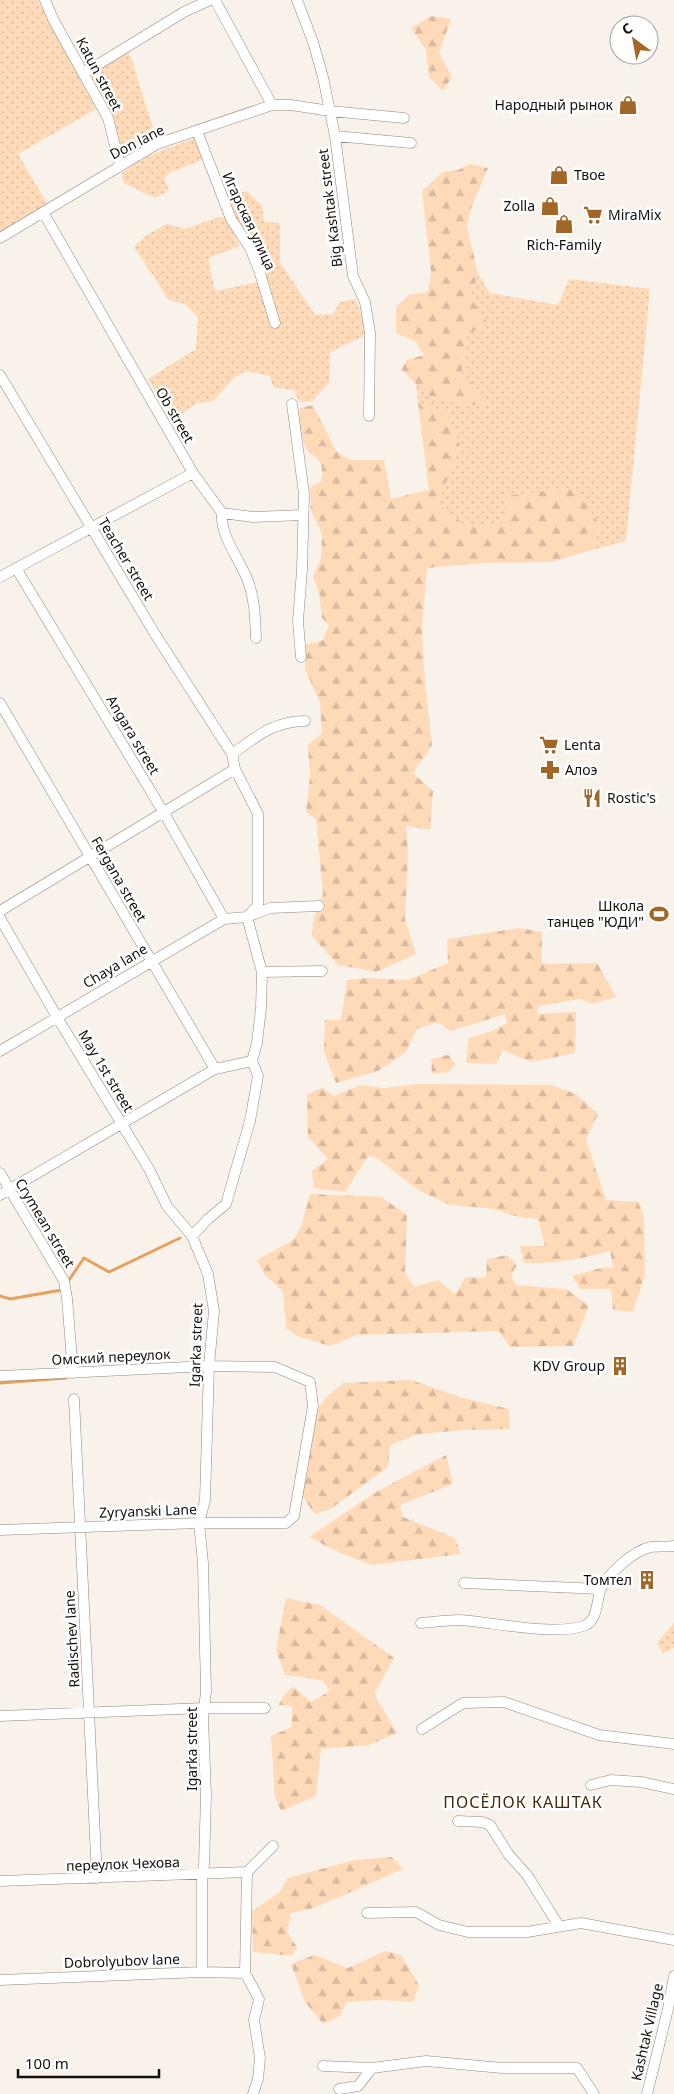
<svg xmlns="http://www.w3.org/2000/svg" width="674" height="2094" viewBox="0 0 674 2094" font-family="'Noto Sans',sans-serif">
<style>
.grass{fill:url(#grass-dots)}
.forest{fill:url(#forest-firs)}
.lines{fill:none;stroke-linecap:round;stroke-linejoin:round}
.stream{stroke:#e5a15d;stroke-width:3}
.street-casing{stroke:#8e8881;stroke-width:11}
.street{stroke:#fff;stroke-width:10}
.labels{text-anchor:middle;stroke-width:5;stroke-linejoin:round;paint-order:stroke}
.street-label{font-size:14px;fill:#13110e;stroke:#fff}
.poi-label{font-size:14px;fill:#13110e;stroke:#fff;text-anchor:end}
.quarter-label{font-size:16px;letter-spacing:1px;fill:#442809;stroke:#fff}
</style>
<defs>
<pattern id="grass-dots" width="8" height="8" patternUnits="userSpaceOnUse" patternTransform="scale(1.25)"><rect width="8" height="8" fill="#fedab9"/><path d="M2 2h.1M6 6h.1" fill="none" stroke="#d9ba9e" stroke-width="1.8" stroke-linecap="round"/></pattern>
<pattern id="forest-firs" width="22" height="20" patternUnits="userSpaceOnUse" patternTransform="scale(1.25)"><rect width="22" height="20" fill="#fedab9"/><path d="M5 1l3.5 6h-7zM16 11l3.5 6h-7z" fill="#d9ba9e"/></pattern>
</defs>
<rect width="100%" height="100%" fill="#f9f2eb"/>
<path class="grass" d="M0,0H38L96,109L18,154L48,205L0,233Z
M129,52L156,137L128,150L119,144L111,117L90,73Z
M196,138L204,159L171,172L164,178L169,190L155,198L124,183L121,174C142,156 170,147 196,138Z
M247,191L262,206L264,222L280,223V262L315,315L333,314L340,302L355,299L365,323L364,336L330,352L329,383L312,401L299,402L294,390L273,387L270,376L246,371L234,378L213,401L198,403L182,413L179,424L172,420L148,379L196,349L198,317L185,304L169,300L134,247L145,236L167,224L185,229L219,217H225L240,246L208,258L215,291L259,282L235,216L230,197Z
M478,274L490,293L558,305L569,279L650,289L626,541L591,550L601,527L464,524L438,504L460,444L446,414L418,403L416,384L427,395L466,406L490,403L462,374L470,297Z
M674,1623V1648L663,1653L657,1643Z"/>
<path class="forest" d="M431,16L451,19L439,53L452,77L443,91L429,77L426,50L411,28Z
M470,164L488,168L472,205L467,227L478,274L470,297L488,324L466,335L462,373L490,403L466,406L427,395L401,369L407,360L424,355L416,342L396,333V307L409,295L428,292L431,272L422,191L443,172L458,170Z
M418,403L446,414L460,444L438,504L464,524H502L507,496L575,487L601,527L591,550L552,562L483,563L427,568L422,626L424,670L432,746L413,773L433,791L430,830L406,826L408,854L405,919L416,954L376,972L338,965L312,936L313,922L323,894L316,819L306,812L310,776L308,745L322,733L320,703L305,669V645L323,640L329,625L322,618L319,592L313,577L321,558L322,534L311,511L310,488C313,485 317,484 320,482C323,479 322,474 322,470C321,454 310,459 305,446C300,433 298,422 300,408L313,405L336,451L350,460H384L391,499L429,490Z
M520,928L542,932V964L597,963L616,997L592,1004L580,999L538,1006L537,1014L576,1012L575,1053L531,1062L502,1050L496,1064L466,1063L469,1038L492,1031L507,1023L505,1014L451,1031L438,1022L417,1029L406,1052L378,1071L336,1083L324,1051L325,1020H341L347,980L368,978L408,980L448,963L447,939Z
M448,1055L456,1064L449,1072L432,1074L431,1059Z
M418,1084L552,1085L576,1094L598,1114L586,1140L606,1200L638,1202L644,1216L645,1274L633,1312L613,1310L611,1289H580L572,1276L597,1269L613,1267L610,1251C582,1259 553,1264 524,1263L520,1246H545L538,1219L514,1216L495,1209L450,1205L418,1190L377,1158L368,1156L345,1192L314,1188L312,1171L328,1159L308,1137L307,1094L322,1088L334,1096L360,1085L384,1088Z
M310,1194L381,1197L407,1215L405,1272L414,1287L438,1280L455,1294L466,1277L486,1278L487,1259L507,1255L517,1265L511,1275L516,1285L566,1289L589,1306L573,1346L510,1347L499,1331L357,1335L330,1346L297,1336L286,1328L283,1291L265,1275L257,1260L293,1240L301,1227Z
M411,1380L463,1398L509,1409L510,1429L463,1430L419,1434L390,1445L388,1467L329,1510L315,1514L302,1496L315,1414L325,1398L343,1383Z
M446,1455L453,1484L400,1505L403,1517L455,1538L461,1554L372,1565L338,1552L309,1537L376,1492Z
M286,1598L320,1605L394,1658L374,1694L397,1733L369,1745L321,1749L316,1796L281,1811L275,1797L271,1736L292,1727V1706L278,1705L284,1695L293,1686L311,1702L330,1691L322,1680L285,1675L276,1650Z
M392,1857L403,1869L314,1908L291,1913L287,1932L297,1947L292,1956L253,1952L252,1911L280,1892L288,1878L354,1860Z
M385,1951L401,1955L419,1985L413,2002L381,2000L347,2002L340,2016L323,2024L305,2002L291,1964L314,1955L348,1968Z"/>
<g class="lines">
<path class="stream" d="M69,1280L84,1258L109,1272L180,1238
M0,1296L10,1299L62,1290
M0,1383L66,1378"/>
<g class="street-casing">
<path id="street" d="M45,0L53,19L108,118L120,165
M215,0L272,105
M297,0L313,42L323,77L335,136L353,276L365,302L370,333L369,416
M84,73L184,12L210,0
M197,131L231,219L250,248L259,270L275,323
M335,136L411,143
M43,212L193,473L222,513C220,537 240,559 248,581C255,600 255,618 256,638
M0,238L157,144L272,105H291L330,111L404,118
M0,375L155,634L232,754L235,769L258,814V905L247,917L262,972L261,1008L257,1043L252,1061L258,1076L250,1121L226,1204L208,1219L192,1236L208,1274L214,1311L209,1366L205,1500L199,1523L203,1563L206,1691L203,1719L206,1795L204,1865L202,1875V1972
M292,404L304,494L302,570L298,621L301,657
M222,513L253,517L303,515
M16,568L164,813L224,919
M0,577L193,473
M0,703L215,1069
M232,754C256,737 274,721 305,721
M0,911L235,769
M0,918L57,1017L149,1169L167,1206L192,1236
M262,972L322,971
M0,1051L224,919L247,917L270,908L319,906
M0,1173L64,1281L67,1298L73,1373
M0,1195L215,1069L252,1061
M0,1376L209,1366L275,1367L310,1382L313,1406L294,1516L286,1523H199L0,1530
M74,1399L97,1878
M464,1583L601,1589
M421,1623C434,1622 447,1620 460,1620C493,1622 556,1637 586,1625C597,1620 597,1601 600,1591C606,1575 634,1550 651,1547C658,1546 667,1547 674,1546
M0,1716L205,1708H265
M422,1729L463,1703L504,1702L599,1735L674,1744
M591,1785L611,1780L641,1782L674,1789
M458,1821L482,1822L490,1825L509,1855L527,1875L559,1926
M0,1881L247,1872
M367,1913L416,1912L439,1925L468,1932H527L581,1923L674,1940
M0,1980L202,1972L245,1973
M323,2066L372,2068
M339,2089L358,2086L372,2068L426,2061L502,2068H577L594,2094
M253,2094L258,2079L260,2058L254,2020L259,1999L245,1973L247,1872L273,1846
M647,2094L668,2009L674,1976"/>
</g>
<use href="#street" class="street"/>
</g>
<defs>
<g id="shop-bare" transform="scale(1.5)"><path d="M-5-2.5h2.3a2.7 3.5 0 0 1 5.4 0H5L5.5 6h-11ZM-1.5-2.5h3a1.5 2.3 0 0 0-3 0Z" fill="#a16726" stroke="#fff" stroke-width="2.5" paint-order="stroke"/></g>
<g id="supermarket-bare" transform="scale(1.5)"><path d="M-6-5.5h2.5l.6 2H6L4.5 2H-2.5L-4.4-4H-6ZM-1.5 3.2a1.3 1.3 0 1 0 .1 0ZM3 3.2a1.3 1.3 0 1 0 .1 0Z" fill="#a16726" stroke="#fff" stroke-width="2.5" paint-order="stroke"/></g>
<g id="pharmacy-bare" transform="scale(1.5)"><path d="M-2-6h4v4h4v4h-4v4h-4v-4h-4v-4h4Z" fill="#a16726" stroke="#fff" stroke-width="2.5" paint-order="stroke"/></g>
<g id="restaurant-bare" transform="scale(1.5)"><path d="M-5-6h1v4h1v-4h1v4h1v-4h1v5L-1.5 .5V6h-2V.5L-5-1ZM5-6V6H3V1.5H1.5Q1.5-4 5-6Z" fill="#a16726" stroke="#fff" stroke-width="2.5" paint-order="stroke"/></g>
<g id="stadium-bare" transform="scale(1.5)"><path d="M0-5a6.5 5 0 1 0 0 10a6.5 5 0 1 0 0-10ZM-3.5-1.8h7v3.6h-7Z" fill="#a16726" stroke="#fff" stroke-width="2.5" paint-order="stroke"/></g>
<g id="building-bare" transform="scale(1.5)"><path d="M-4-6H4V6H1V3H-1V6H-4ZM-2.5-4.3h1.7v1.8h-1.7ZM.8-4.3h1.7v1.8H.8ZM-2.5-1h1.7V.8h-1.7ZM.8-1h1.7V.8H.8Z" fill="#a16726" stroke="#fff" stroke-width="2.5" paint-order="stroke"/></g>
</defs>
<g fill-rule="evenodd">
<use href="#shop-bare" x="628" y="105"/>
<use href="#shop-bare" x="559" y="175"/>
<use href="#shop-bare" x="550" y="206"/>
<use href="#supermarket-bare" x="593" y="215"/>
<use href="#shop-bare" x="564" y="224"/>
<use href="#supermarket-bare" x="549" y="745"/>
<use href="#pharmacy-bare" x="550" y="770"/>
<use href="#restaurant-bare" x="592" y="798"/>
<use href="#stadium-bare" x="659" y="914"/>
<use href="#building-bare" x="620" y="1366"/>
<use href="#building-bare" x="647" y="1580"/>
</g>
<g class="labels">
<g class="street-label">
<text transform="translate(99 74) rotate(62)" y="5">Katun street</text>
<text transform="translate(137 142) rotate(-27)" y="5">Don lane</text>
<text transform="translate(330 208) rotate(-97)" y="5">Big Kashtak street</text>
<text transform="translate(249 221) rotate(65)" y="5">Игарская улица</text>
<text transform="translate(175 415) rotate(60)" y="5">Ob street</text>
<text transform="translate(126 559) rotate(59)" y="5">Teacher street</text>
<text transform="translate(133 735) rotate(59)" y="5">Angara street</text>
<text transform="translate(119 879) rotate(60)" y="5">Fergana street</text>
<text transform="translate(115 966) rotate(-31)" y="5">Chaya lane</text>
<text transform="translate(106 1071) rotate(59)" y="5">May 1st street</text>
<text transform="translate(45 1223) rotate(59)" y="5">Crymean street</text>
<text transform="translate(196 1345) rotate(-88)" y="5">Igarka street</text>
<text transform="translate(111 1357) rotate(-3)" y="5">Омский переулок</text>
<text transform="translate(148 1511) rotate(-2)" y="5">Zyryanski Lane</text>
<text transform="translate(72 1639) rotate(-93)" y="5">Radischev lane</text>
<text transform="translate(192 1749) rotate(-90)" y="5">Igarka street</text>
<text transform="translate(123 1864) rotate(-2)" y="5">переулок Чехова</text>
<text transform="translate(122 1961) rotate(-2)" y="5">Dobrolyubov lane</text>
<text transform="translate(647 2032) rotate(-77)" y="5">Kashtak Village</text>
</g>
<g class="poi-label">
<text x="613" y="110">Народный рынок</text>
<text x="574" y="180" text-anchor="start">Твое</text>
<text x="535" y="211">Zolla</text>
<text x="608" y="220" text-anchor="start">MiraMix</text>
<text x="564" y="250" text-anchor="middle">Rich-Family</text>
<text x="564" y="750" text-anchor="start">Lenta</text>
<text x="565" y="775" text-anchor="start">Алоэ</text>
<text x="607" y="803" text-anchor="start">Rostic's</text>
<text x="644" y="911">Школа<tspan x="644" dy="16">танцев "ЮДИ"</tspan></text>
<text x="605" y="1371">KDV Group</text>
<text x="632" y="1585">Томтел</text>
</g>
<g class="quarter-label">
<text x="523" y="1808">ПОСЁЛОК КАШТАК</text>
</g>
</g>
<g transform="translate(634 40) rotate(328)"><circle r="24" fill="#ffffff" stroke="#a1a09f"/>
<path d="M0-4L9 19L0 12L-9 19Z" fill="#a16726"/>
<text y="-8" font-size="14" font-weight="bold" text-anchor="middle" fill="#13110e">С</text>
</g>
<path d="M18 2069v8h141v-8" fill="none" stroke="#13110e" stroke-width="2.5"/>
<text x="25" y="2069" font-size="15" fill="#13110e" stroke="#ffffff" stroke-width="4" paint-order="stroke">100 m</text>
</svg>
